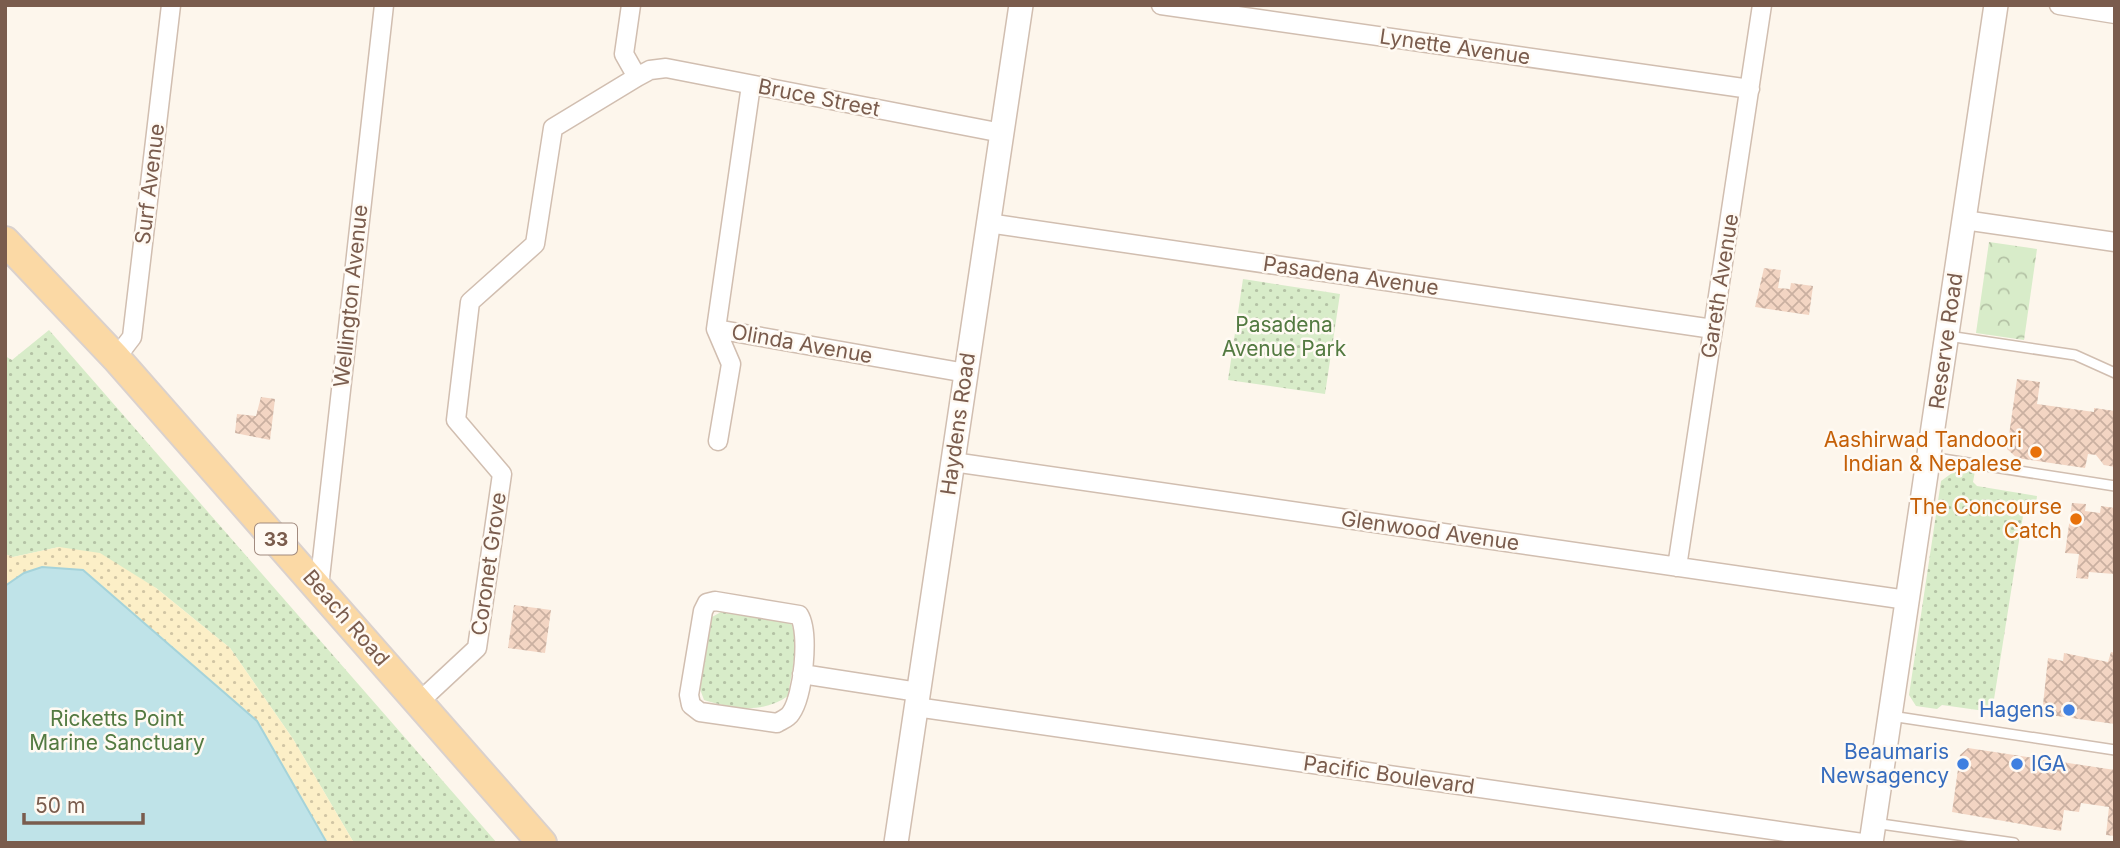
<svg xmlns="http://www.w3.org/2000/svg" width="2120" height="848" viewBox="0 0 2120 848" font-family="Inter,sans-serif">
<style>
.grass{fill:url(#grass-dots)}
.forest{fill:url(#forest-crowns)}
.sand{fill:url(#sand-dots)}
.water{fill:#bfe3e8;stroke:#a5d3da;stroke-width:2}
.building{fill:url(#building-cross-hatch)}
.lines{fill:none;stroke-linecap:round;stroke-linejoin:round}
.service-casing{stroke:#d1beb0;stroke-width:12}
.minor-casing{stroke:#d1beb0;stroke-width:21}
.tertiary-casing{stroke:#d1beb0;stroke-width:26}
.primary-casing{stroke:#dad1cd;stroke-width:32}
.service{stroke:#fff;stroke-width:9}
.minor{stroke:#fff;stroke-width:18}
.tertiary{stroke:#fff;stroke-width:23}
.primary{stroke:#fbd9a5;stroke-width:28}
.food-dot{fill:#e8710a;stroke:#fffaf3;stroke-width:2.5}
.shop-dot{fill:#3f7fe0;stroke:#fffaf3;stroke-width:2.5}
.labels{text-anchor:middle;stroke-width:5;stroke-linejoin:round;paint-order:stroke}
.shield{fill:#fffaf3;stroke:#a28b7f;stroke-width:2}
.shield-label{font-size:19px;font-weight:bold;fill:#7a5c4d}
.street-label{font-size:21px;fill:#7a5c4d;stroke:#fffaf3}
.park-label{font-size:21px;fill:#537a41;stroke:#fffaf3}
.food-label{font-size:21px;fill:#c56008;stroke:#fffaf3;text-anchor:end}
.shop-label{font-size:21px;fill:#366cbe;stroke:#fffaf3;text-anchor:end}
</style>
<defs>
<pattern id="grass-dots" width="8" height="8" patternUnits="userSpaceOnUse" patternTransform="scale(1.75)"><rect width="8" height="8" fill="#d8ecc9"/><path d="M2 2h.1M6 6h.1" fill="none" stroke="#b4c2a5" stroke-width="1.8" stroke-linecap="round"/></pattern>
<pattern id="forest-crowns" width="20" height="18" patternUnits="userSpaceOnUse" patternTransform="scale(1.75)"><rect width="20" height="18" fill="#d8ecc9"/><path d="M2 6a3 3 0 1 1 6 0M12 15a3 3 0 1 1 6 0" fill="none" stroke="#b4c2a5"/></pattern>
<pattern id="sand-dots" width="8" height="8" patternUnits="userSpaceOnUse" patternTransform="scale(1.75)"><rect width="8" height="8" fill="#fcefc7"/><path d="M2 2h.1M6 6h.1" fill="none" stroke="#d1c5a4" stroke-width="1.8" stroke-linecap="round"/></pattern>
<pattern id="building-cross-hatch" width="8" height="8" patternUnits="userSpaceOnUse" patternTransform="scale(1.75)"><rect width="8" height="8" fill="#f3d5c3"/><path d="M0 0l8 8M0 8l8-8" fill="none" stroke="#cab0a1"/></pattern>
</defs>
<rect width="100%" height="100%" fill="#fdf6ec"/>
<path class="grass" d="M1243,279L1340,294L1325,394L1228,380Z
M49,330L497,843H354L293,739L230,648L156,588L59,547L13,557L5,554V356L12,360Z
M1961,470L1975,471L1973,482L1977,486L2037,496L2036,504L2025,503L1992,712L1942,705L1937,709L1916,706L1909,695L1941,481L1952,473Z
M723,611L790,621C801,642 791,673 788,696C762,714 734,709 704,700L700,689L712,617Z"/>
<path class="forest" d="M1989,242L2037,249L2024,340L1976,333Z"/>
<path class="sand" d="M59,547L100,553L156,588L230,648L293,739L354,843H327L257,721L83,570L42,567L24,573L5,586V554L13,557Z"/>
<path class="water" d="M42,567L83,570L257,721L327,843H5V586L24,573Z"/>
<path class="building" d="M1764,268L1781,270L1778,288L1790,289L1791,283L1813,286L1809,315L1755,307Z
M2017,379L2040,382L2037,404L2094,412V408L2115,411V467L2104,465L2096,455L2088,454L2085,468L2017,458L2007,449Z
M261,397L275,399L270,440L235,433L237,414L256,416Z
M2072,503L2086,504L2085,511L2100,513L2101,506L2115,508L2114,574L2089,572L2088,579L2076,578L2079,554L2065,553Z
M514,605L551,610L545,653L508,648Z
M2111,652L2115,653V724L2042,714L2048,658L2063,661L2064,653L2108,662Z
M1968,748L2115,770V836L2106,835L2109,807L2081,803L2079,812L2064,810L2061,831L1952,812L1960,755Z"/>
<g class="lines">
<g class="service-casing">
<path id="service" d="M1948,336L2075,355L2115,373
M1930,457L2115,486
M1891,716L2115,750
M1874,823L2014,843"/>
</g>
<g class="minor-casing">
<path id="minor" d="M631,5L624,54L637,77
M1161,5L1750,89
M2059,5L2115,14
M1964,220L2115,242
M988,223L1713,329
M716,329L966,373
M716,329L751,85
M716,329L731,364L718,441
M116,358L132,337L171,5
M953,462L1907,600
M1677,567L1762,5
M319,587L384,5
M715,601L799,615C810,633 803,696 791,713C788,718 782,720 777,723L700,712L691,705L689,695L703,611L707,603Z
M802,674L918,692
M419,702L477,648L502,474L456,420L470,302L535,244L553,128L637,77L650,70L666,68L1002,133
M916,707L1862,843"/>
</g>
<g class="tertiary-casing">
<path id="tertiary" d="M896,843L1021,5
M1871,843L1996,5"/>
</g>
<g class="primary-casing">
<path id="primary" d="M5,241L116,358L542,843"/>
</g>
<use href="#service" class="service"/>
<use href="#minor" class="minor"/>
<use href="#tertiary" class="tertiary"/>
<use href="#primary" class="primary"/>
</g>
<g class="food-dot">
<circle cx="2036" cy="452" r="7"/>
<circle cx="2076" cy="519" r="7"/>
</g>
<g class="shop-dot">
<circle cx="2069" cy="710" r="7"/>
<circle cx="1963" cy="764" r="7"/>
<circle cx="2017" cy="764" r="7"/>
</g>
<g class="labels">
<rect class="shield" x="255" y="523.5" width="42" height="31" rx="5"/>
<g class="shield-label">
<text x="276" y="546">33</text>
</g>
<g class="street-label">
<text transform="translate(1455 47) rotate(8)" y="7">Lynette Avenue</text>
<text transform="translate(819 98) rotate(11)" y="7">Bruce Street</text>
<text transform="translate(150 184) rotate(-83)" y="7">Surf Avenue</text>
<text transform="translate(1351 276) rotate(8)" y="7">Pasadena Avenue</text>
<text transform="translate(1720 286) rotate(-81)" y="7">Gareth Avenue</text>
<text transform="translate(351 296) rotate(-84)" y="7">Wellington Avenue</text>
<text transform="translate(1946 341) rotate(-82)" y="7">Reserve Road</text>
<text transform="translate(802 344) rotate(10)" y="7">Olinda Avenue</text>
<text transform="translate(958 424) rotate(-82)" y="7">Haydens Road</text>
<text transform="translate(1430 531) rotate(8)" y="7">Glenwood Avenue</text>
<text transform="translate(489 564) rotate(-82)" y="7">Coronet Grove</text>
<text transform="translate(346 618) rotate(49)" y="7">Beach Road</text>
<text transform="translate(1389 775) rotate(8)" y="7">Pacific Boulevard</text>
</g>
<g class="park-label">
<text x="1284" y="332">Pasadena<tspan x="1284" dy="24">Avenue Park</tspan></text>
<text x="117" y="726">Ricketts Point<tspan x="117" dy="24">Marine Sanctuary</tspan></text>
</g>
<g class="food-label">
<text x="2022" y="447">Aashirwad Tandoori<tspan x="2022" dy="24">Indian &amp; Nepalese</tspan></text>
<text x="2062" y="514">The Concourse<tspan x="2062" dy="24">Catch</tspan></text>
</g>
<g class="shop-label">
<text x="2055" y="717">Hagens</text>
<text x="1949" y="759">Beaumaris<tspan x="1949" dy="24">Newsagency</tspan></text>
<text x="2031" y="771" text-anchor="start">IGA</text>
</g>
</g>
<rect width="2120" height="848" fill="none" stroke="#7a5c4d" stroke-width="14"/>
<path d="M24 813v10h119v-10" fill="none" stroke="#7a5c4d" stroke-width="3.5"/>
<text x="35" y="813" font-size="21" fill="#7a5c4d" stroke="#fffaf3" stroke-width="5" paint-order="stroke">50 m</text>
</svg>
